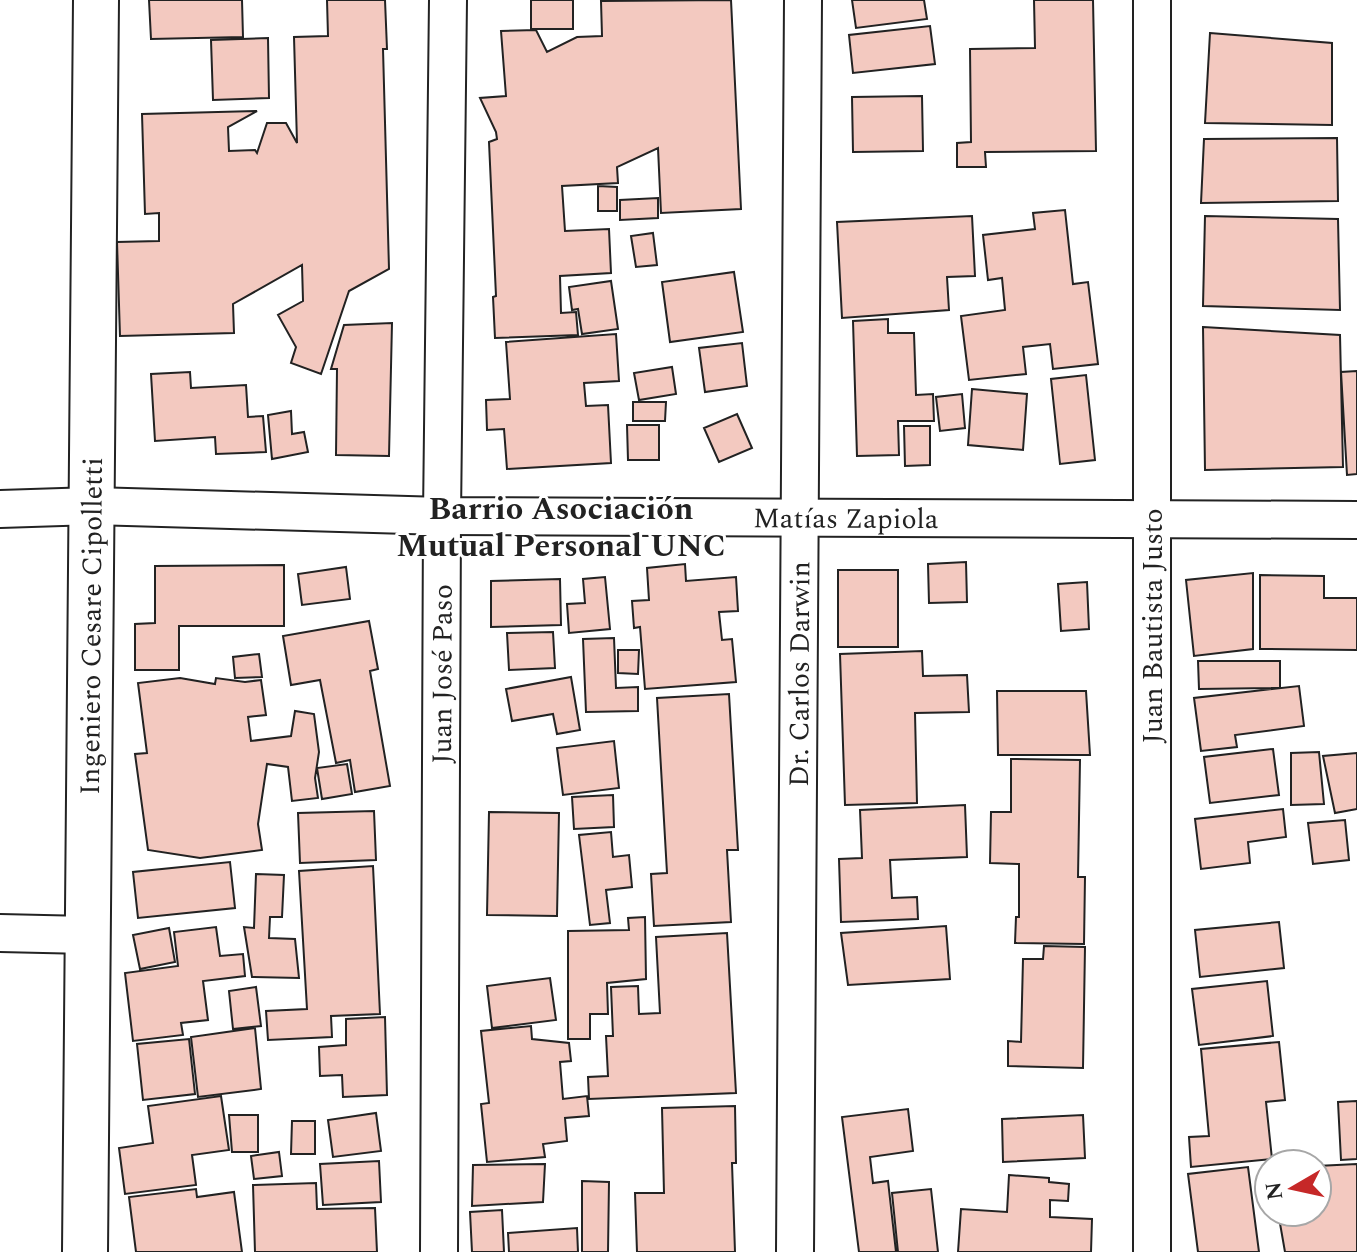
<svg xmlns="http://www.w3.org/2000/svg" width="1357" height="1252" viewBox="0 0 1357 1252" font-family="Spectral,serif">
<style>
.building{fill:#f3c9c0;stroke:#222;stroke-width:2}
.lines{fill:none;stroke-linecap:round;stroke-linejoin:round}
.street-casing{stroke:#222;stroke-width:40}
.secondary-casing{stroke:#222;stroke-width:48}
.street{stroke:#fff;stroke-width:36}
.secondary{stroke:#fff;stroke-width:44}
.labels{text-anchor:middle;stroke-width:6;stroke-linejoin:round;paint-order:stroke}
.street-label{font-size:28px;fill:#222;stroke:#fff}
.quarter-label{font-size:32px;font-weight:bold;fill:#222;stroke:#fff}
</style>
<rect width="100%" height="100%" fill="#fff"/>
<path class="building" d="M149,0H242L243,37L151,39Z
M327,0H385L387,49H383L389,269L349,291L321,374L291,363L296,347L278,315L303,301L302,265L233,304L234,333L120,336L117,242L159,241V213L145,214L142,114L257,111L228,127L229,151L255,150L257,153L267,123H286L297,143L294,37L328,36Z
M531,0H573V29H531Z
M731,0L741,209L661,213L658,148L617,167L618,183L562,186L565,231L609,229L611,273L560,276L561,313L576,312L578,335L495,338L493,297L496,296L489,142L497,139L496,132L480,98L506,96L501,31L536,30L547,52L577,37L602,36L601,1Z
M852,0H924L927,19L856,28Z
M1034,0H1093L1096,151L985,152L986,167H957V143L971,142L970,49L1035,48Z
M930,26L935,64L853,73L849,35Z
M1210,33L1332,43V125L1205,123Z
M268,38L269,98L213,100L211,40Z
M922,96L923,151L853,152L852,97Z
M1337,138L1338,201L1201,203L1204,139Z
M598,186L617,187V211H598Z
M658,198V218L620,220V200Z
M1065,210L1073,284L1088,282L1098,364L1053,369L1050,344L1023,347L1026,374L969,380L961,316L1005,310L1002,278L988,280L983,235L1035,229L1033,213Z
M972,216L975,276L947,277L949,310L842,318L837,222Z
M1205,216L1338,219L1340,310L1203,306Z
M653,233L657,265L636,267L631,236Z
M734,272L743,332L670,342L662,282Z
M611,281L618,329L582,334L578,309L572,310L569,287Z
M888,319V333H914L916,395L933,394L934,421H898L899,455L857,456L853,321Z
M392,323L389,456L336,455L337,369H331L344,325Z
M1203,327L1340,335L1343,467L1205,470Z
M616,334L619,381L584,383L586,406L608,405L611,463L507,469L504,429L487,430L486,400L510,399L506,342Z
M742,343L747,386L705,392L699,348Z
M672,367L676,394L639,400L634,373Z
M1357,371V474L1347,475L1341,372Z
M190,372L191,388L246,385L248,417L263,416L266,452L216,454L215,437L155,441L151,374Z
M1086,375L1095,460L1060,464L1051,379Z
M972,389L1027,394L1023,450L968,445Z
M962,394L965,428L940,431L936,397Z
M633,402H666L665,421H633Z
M291,411L292,434L304,432L308,452L272,459L268,415Z
M737,414L752,448L719,462L704,428Z
M627,425H659V460H628Z
M904,426H930V465L905,466Z
M966,562L967,602L929,603L928,564Z
M685,564L686,581L736,577L738,611L719,612L722,640L732,639L736,682L645,689L640,627L634,628L632,601L649,600L647,568Z
M284,565V626H179V670H135V624L155,623V566Z
M346,567L350,599L302,605L298,574Z
M838,570H898V647H838Z
M1253,573V649L1194,656L1186,580Z
M1260,575L1324,576V598H1357V650L1260,649Z
M605,577L610,629L569,633L567,604L585,603L583,579Z
M560,579L561,625L491,627V581Z
M1087,582L1089,629L1061,631L1058,584Z
M369,621L378,669L370,671L390,786L355,792L350,760L336,763L320,680L291,685L283,636Z
M553,632L555,668L509,670L507,633Z
M614,638L616,688L638,687V711L586,712L583,639Z
M618,650H639L638,674L618,673Z
M922,651L923,676L967,675L969,712L915,713L917,803L845,805L840,654Z
M259,654L262,677L235,678L233,657Z
M1198,661H1280V688L1199,689Z
M571,677L580,730L557,734L553,714L512,721L506,689Z
M180,678L215,684L216,678L245,682L261,680L266,715L248,717L251,741L291,736L295,711L314,714L319,752L315,778L318,798L292,801L288,767L267,764L258,824L262,850L200,858L148,850L135,754L147,753L138,683Z
M1299,686L1304,726L1235,735L1237,747L1201,751L1194,698Z
M997,691H1086L1090,755H998Z
M729,694L738,850H727L731,922L654,926L651,874L667,873L657,698Z
M614,741L619,788L563,795L557,748Z
M1273,749L1279,795L1210,803L1204,757Z
M1319,752L1324,804L1291,805V753Z
M1357,753V809L1335,813L1323,756Z
M1011,759L1080,760L1078,877H1085L1084,944L1015,943L1016,917H1019V864L990,863L991,812H1011Z
M347,764L352,794L322,799L317,768Z
M613,795L614,827L574,829L572,797Z
M965,805L967,857L890,860L892,898L917,897L918,919L841,922L839,859L862,858L860,810Z
M1283,809L1286,837L1248,842L1250,863L1201,869L1195,819Z
M374,811L376,860L300,863L298,813Z
M489,812L559,813L557,916L487,915Z
M1345,820L1349,860L1313,864L1308,823Z
M611,832L613,857L629,855L632,887L606,890L610,923L590,925L579,835Z
M230,862L235,908L138,918L133,872Z
M373,866L380,1014L331,1016L332,1037L268,1040L266,1011L307,1009L299,871Z
M256,874L284,875L282,917H270L269,938L295,939L299,978L252,977L244,927L254,928Z
M645,917L646,979L607,983L608,1014H590V1039H568V931L629,930L628,918Z
M1279,922L1284,968L1200,977L1195,930Z
M946,926L950,979L848,985L841,933Z
M216,927L220,956L243,954L245,976L203,981L208,1020L181,1023L183,1035L133,1041L125,973L178,966L174,932Z
M169,928L175,962L140,969L133,935Z
M727,933L736,1093L589,1099L588,1077L608,1076L606,1036H613L611,987L638,986L639,1014L660,1013L656,937Z
M1044,946L1085,947L1083,1068L1008,1066V1041L1021,1042L1023,959H1043Z
M550,978L556,1020L492,1028L487,986Z
M1267,981L1273,1036L1199,1045L1192,989Z
M256,987L261,1026L233,1029L229,991Z
M385,1017L387,1095L343,1097L342,1075L320,1076L319,1047L346,1045V1019Z
M531,1026L532,1039L569,1043L571,1061L560,1062L563,1099L587,1096L589,1116L565,1118L567,1141L543,1144L545,1157L487,1162L481,1104L489,1103L481,1031Z
M255,1028L261,1089L198,1097L191,1037Z
M189,1039L195,1094L143,1100L137,1044Z
M1279,1042L1285,1100L1266,1102L1272,1159L1191,1167L1189,1137L1209,1136L1201,1049Z
M221,1096L229,1150L192,1155L196,1185L125,1194L119,1148L153,1143L148,1106Z
M1357,1101V1159L1341,1160L1338,1102Z
M735,1106L736,1163H732L735,1252H637L635,1193H664L662,1108Z
M908,1109L913,1151L870,1157L873,1183L888,1181L896,1252H859L842,1117Z
M376,1113L381,1151L333,1157L328,1120Z
M229,1115H258V1152H232Z
M1083,1115L1085,1158L1003,1162L1002,1119Z
M292,1121H315V1154H291Z
M279,1152L282,1176L254,1179L251,1156Z
M379,1161L381,1202L323,1205L320,1164Z
M545,1164L543,1202L472,1206L473,1165Z
M1357,1164V1252H1285L1278,1212H1317V1166Z
M1248,1167L1259,1252H1198L1188,1174Z
M1009,1175L1049,1178V1182L1069,1184L1068,1201L1050,1200V1217L1092,1219L1091,1252H958L961,1209L1007,1212Z
M582,1181L609,1182L608,1252H582Z
M316,1183L317,1209L375,1208L377,1252H255L253,1185Z
M196,1189L197,1197L234,1192L242,1252H136L129,1197Z
M931,1189L938,1252H898L892,1193Z
M502,1210L504,1252H472L470,1212Z
M577,1228L578,1252H509L508,1233Z"/>
<g class="lines">
<g class="street-casing">
<g id="street">
<path id="s1" d="M0,509L93,506L442,516L1357,520"/>
<path d="M0,933L87,935"/>
<path id="s2" d="M439,1252L442,516L448,0"/>
<path id="s3" d="M795,1252L803,0"/>
<path d="M1152,1252V0"/>
</g>
</g>
<g class="secondary-casing">
<g id="secondary">
<path id="s4" d="M85,1252L96,0"/>
</g>
</g>
<use href="#street" class="street"/>
<use href="#secondary" class="secondary"/>
</g>
<g class="labels">
<g class="street-label">
<text dy="10" stroke="none"><textPath href="#s1" startOffset="846">Matías Zapiola</textPath></text>
<text dy="10" stroke="none"><textPath href="#s4" startOffset="626">Ingeniero Cesare Cipolletti</textPath></text>
<text transform="translate(1152 626) rotate(-90)" y="10">Juan Bautista Justo</text>
<text dy="10" stroke="none"><textPath href="#s2" startOffset="578">Juan José Paso</textPath></text>
<text dy="10" stroke="none"><textPath href="#s3" startOffset="578">Dr. Carlos Darwin</textPath></text>
</g>
<g class="quarter-label">
<text x="561" y="519">Barrio Asociación<tspan x="561" dy="37">Mutual Personal UNC</tspan></text>
</g>
</g>
<g transform="translate(1293 1188) rotate(261)"><circle r="38" fill="#ffffff" stroke="#a7a7a7" stroke-width="2"/>
<path d="M0-6L14 30L0 20L-14 30Z" fill="#c62828"/>
<text y="-12" font-size="22" font-weight="bold" text-anchor="middle" fill="#222222">N</text>
</g>
</svg>
